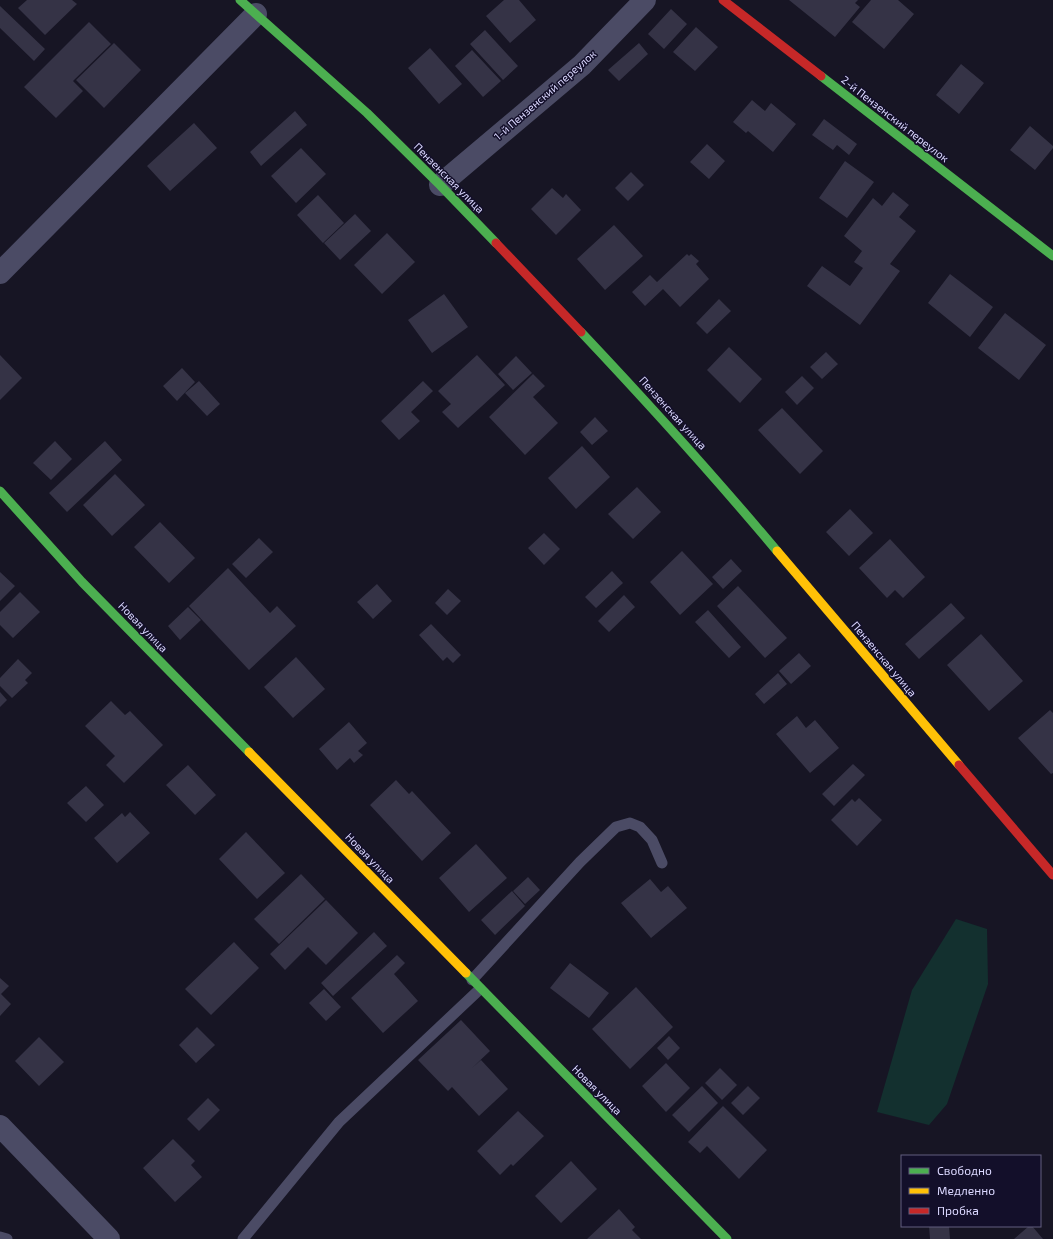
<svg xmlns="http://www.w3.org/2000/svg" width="1053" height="1239" viewBox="0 0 1053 1239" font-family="'Exo 2',sans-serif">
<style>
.green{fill:#13302f}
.building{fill:#353346}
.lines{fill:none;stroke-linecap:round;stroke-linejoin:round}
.lane{stroke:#4b4b65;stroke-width:11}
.street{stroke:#4b4b65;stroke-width:22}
.fast{stroke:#4caf50;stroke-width:9}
.slow{stroke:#ffc107;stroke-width:9}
.jam{stroke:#c62828;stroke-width:9}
.labels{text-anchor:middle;stroke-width:3;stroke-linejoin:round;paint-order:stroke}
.street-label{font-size:11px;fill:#dbd8ff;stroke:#130f2a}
</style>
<rect width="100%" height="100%" fill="#171524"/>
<path class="green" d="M956,919L987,929L988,984L947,1104L929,1125L877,1112L912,990Z"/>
<path class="building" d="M27,0H72L77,4L45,35L18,8Z
M504,0H519L536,20L510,43L486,16Z
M789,0H858L855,3L860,7L835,37Z
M871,0H898L914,14L884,49L852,22Z
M0,6L45,49L34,61L0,28Z
M671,9L687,24L664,49L648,34Z
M89,22L111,44L73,81L83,91L56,118L24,87Z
M696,27L718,47L695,71L673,52Z
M485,30L518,66L503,80L470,44Z
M114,43L141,70L104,108L76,80Z
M639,43L648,54L619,81L608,70Z
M430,48L462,84L439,104L408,68Z
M472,50L501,81L483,97L455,66Z
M961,64L984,83L959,114L936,95Z
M752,100L765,111L771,103L796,124L773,152L748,131L746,133L733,122Z
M295,111L307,125L261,166L250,152Z
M824,119L857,144L849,155L837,145L833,150L812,135Z
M194,123L217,148L170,191L147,166Z
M1030,126L1053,146V148L1035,170L1010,150Z
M707,144L725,161L709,179L690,162Z
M301,148L326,174L296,203L271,176Z
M845,161L874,182L847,218L819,198Z
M631,172L644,185L628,201L615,188Z
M552,188L563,198L566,194L581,210L556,235L531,209Z
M893,192L909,205L899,217L916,231L890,264L900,271L860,325L807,286L822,266L850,286L863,268L854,262L862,251L844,236L873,198L882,206Z
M318,195L344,223L323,243L297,215Z
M355,214L371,231L340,260L324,243Z
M614,225L643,256L605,290L577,259Z
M387,233L415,262L382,294L354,265Z
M687,254L689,256L691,254L699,261L696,264L709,279L680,307L663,289L645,306L632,292L650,275L657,282Z
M950,274L993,307L970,337L928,303Z
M444,294L468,327L432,353L408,320Z
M719,299L731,311L707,334L696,323Z
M1005,313L1046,345L1019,380L978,348Z
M729,347L762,379L740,403L707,370Z
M826,352L838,364L822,379L810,367Z
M0,355L22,378L0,400Z
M477,355L505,385L458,428L442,412L451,404L438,391Z
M516,356L532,373L513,390L498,374Z
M182,368L195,382L177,401L163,386Z
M533,374L545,386L533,397L558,423L525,455L489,417Z
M802,376L814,388L797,405L785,392Z
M199,381L220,404L207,416L185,393Z
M423,381L433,391L411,412L420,421L399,440L381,421Z
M782,408L823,451L800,474L758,430Z
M595,417L608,431L592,445L580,432Z
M55,441L72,459L51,480L33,463Z
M105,441L122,460L67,512L49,493Z
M582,446L610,477L576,509L548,478Z
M115,474L145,505L112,536L83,505Z
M637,487L661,512L633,539L608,514Z
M850,509L873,533L849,556L826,532Z
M160,522L195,558L169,583L134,547Z
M544,533L560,549L544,565L528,548Z
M259,538L273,552L246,578L232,564Z
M890,539L925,577L903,598L895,590L887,598L859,568Z
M682,551L713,584L680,615L650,582Z
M731,559L742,571L723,589L712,577Z
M228,568L270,613L277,606L296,626L249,670L189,606Z
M612,571L623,583L596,608L585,597Z
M0,572L15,586L0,601Z
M377,584L392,601L373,619L357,602Z
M738,586L787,638L765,658L717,606Z
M448,589L461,601L447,615L435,603Z
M20,592L40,612L13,638L0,625V612Z
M624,595L635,607L609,632L598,621Z
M951,603L965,618L919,659L905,644Z
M188,607L201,620L180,640L168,626Z
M708,610L741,647L729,658L695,622Z
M431,624L461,655L453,663L447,657L443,661L419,635Z
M981,634L1023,681L989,711L947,665Z
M799,653L811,666L791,684L779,671Z
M296,657L325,689L293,718L264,687Z
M18,659L32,673L25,680L28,683L12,698L0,686V678Z
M778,673L787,684L764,704L755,694Z
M0,692L7,700L0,707Z
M111,701L125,715L130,711L163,745L124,783L106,765L115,756L85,726Z
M1050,710L1053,713V773L1051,774L1018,738Z
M797,716L806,728L815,720L839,748L810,773L776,734Z
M349,722L367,743L358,751L363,755L354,763L350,758L337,770L319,749Z
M853,764L865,775L834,806L822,794Z
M188,765L216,795L195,815L166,785Z
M396,780L409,794L412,791L451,833L422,861L370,805Z
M86,786L104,805L86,822L67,803Z
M859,798L882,820L857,846L831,820L852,799L855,802Z
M130,812L150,833L117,863L94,838L122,813L125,817Z
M246,832L285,873L257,899L219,859Z
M476,844L507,878L469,912L439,878Z
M301,874L325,899L279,944L254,919Z
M528,877L540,890L525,904L513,891Z
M650,879L661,892L668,886L687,908L651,938L621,903Z
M512,891L525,906L495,935L481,920Z
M326,900L358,933L326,965L308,947L285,970L270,954Z
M374,932L387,946L333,996L321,983Z
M234,942L259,968L211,1015L185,989Z
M397,955L405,963L394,974L418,1001L383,1033L351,998Z
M570,963L609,993L589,1018L550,988Z
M0,978L9,986L1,994L11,1004L0,1016Z
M636,987L673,1027L630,1069L592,1029Z
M324,989L341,1007L326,1021L309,1003Z
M461,1020L490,1051L472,1068L481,1060L508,1089L479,1116L452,1087L448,1091L418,1060Z
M197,1027L215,1045L196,1063L179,1045Z
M669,1036L680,1048L668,1060L657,1048Z
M39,1037L64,1062L39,1086L15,1061Z
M666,1063L690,1088L666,1112L642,1086Z
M720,1068L737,1085L722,1100L705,1083Z
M702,1086L718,1103L689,1132L672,1115Z
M748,1086L760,1098L743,1115L731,1103Z
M208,1098L220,1110L199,1131L187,1119Z
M723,1106L767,1150L739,1179L707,1146L700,1153L688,1142Z
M518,1111L544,1136L513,1166L511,1164L500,1175L477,1151Z
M173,1139L195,1161L191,1165L202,1177L175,1202L143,1168Z
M571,1161L597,1189L561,1223L535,1196Z
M619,1209L635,1227L632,1230L641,1239H587Z
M929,1226H949L950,1239H930Z
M1029,1226H1032L1043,1239H1014Z"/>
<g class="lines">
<path class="lane" d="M472,980L580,862L616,827L630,823L640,827L652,840L662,863
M0,1237L7,1239
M243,1239L339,1122L480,989"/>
<path class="street" d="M440,185L582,65L645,0
M0,273L256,14
M0,1126L109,1239"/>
<path class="fast" d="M240,0L367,113L440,185L496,243
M821,76L1053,256
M581,332C648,403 714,476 777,551
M0,491L82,582L249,752
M466,973L727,1239"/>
<path class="slow" d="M777,551L959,765
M249,752L466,973"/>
<path class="jam" d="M723,0L821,76
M496,243L581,332
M959,765L1053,875"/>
</g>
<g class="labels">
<g class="street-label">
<text transform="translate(545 95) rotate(-41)" y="4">1-й Пензенский переулок</text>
<text transform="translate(895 119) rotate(38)" y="4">2-й Пензенский переулок</text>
<text transform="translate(449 178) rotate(45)" y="4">Пензенская улица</text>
<text transform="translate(673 413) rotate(48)" y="4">Пензенская улица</text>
<text transform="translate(143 627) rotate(46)" y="4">Новая улица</text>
<text transform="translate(884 659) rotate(50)" y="4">Пензенская улица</text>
<text transform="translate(370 858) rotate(46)" y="4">Новая улица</text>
<text transform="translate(597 1090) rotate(45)" y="4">Новая улица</text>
</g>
</g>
<rect x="901" y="1155" width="140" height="72" fill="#130f2a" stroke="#635f7f"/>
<rect x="909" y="1168" width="20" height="6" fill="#4caf50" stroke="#635f7f"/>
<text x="937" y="1175" font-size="12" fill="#dbd8ff">Свободно</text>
<rect x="909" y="1188" width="20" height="6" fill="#ffc107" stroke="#635f7f"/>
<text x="937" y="1195" font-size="12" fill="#dbd8ff">Медленно</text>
<rect x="909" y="1208" width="20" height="6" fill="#c62828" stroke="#635f7f"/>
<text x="937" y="1215" font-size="12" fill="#dbd8ff">Пробка</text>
</svg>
